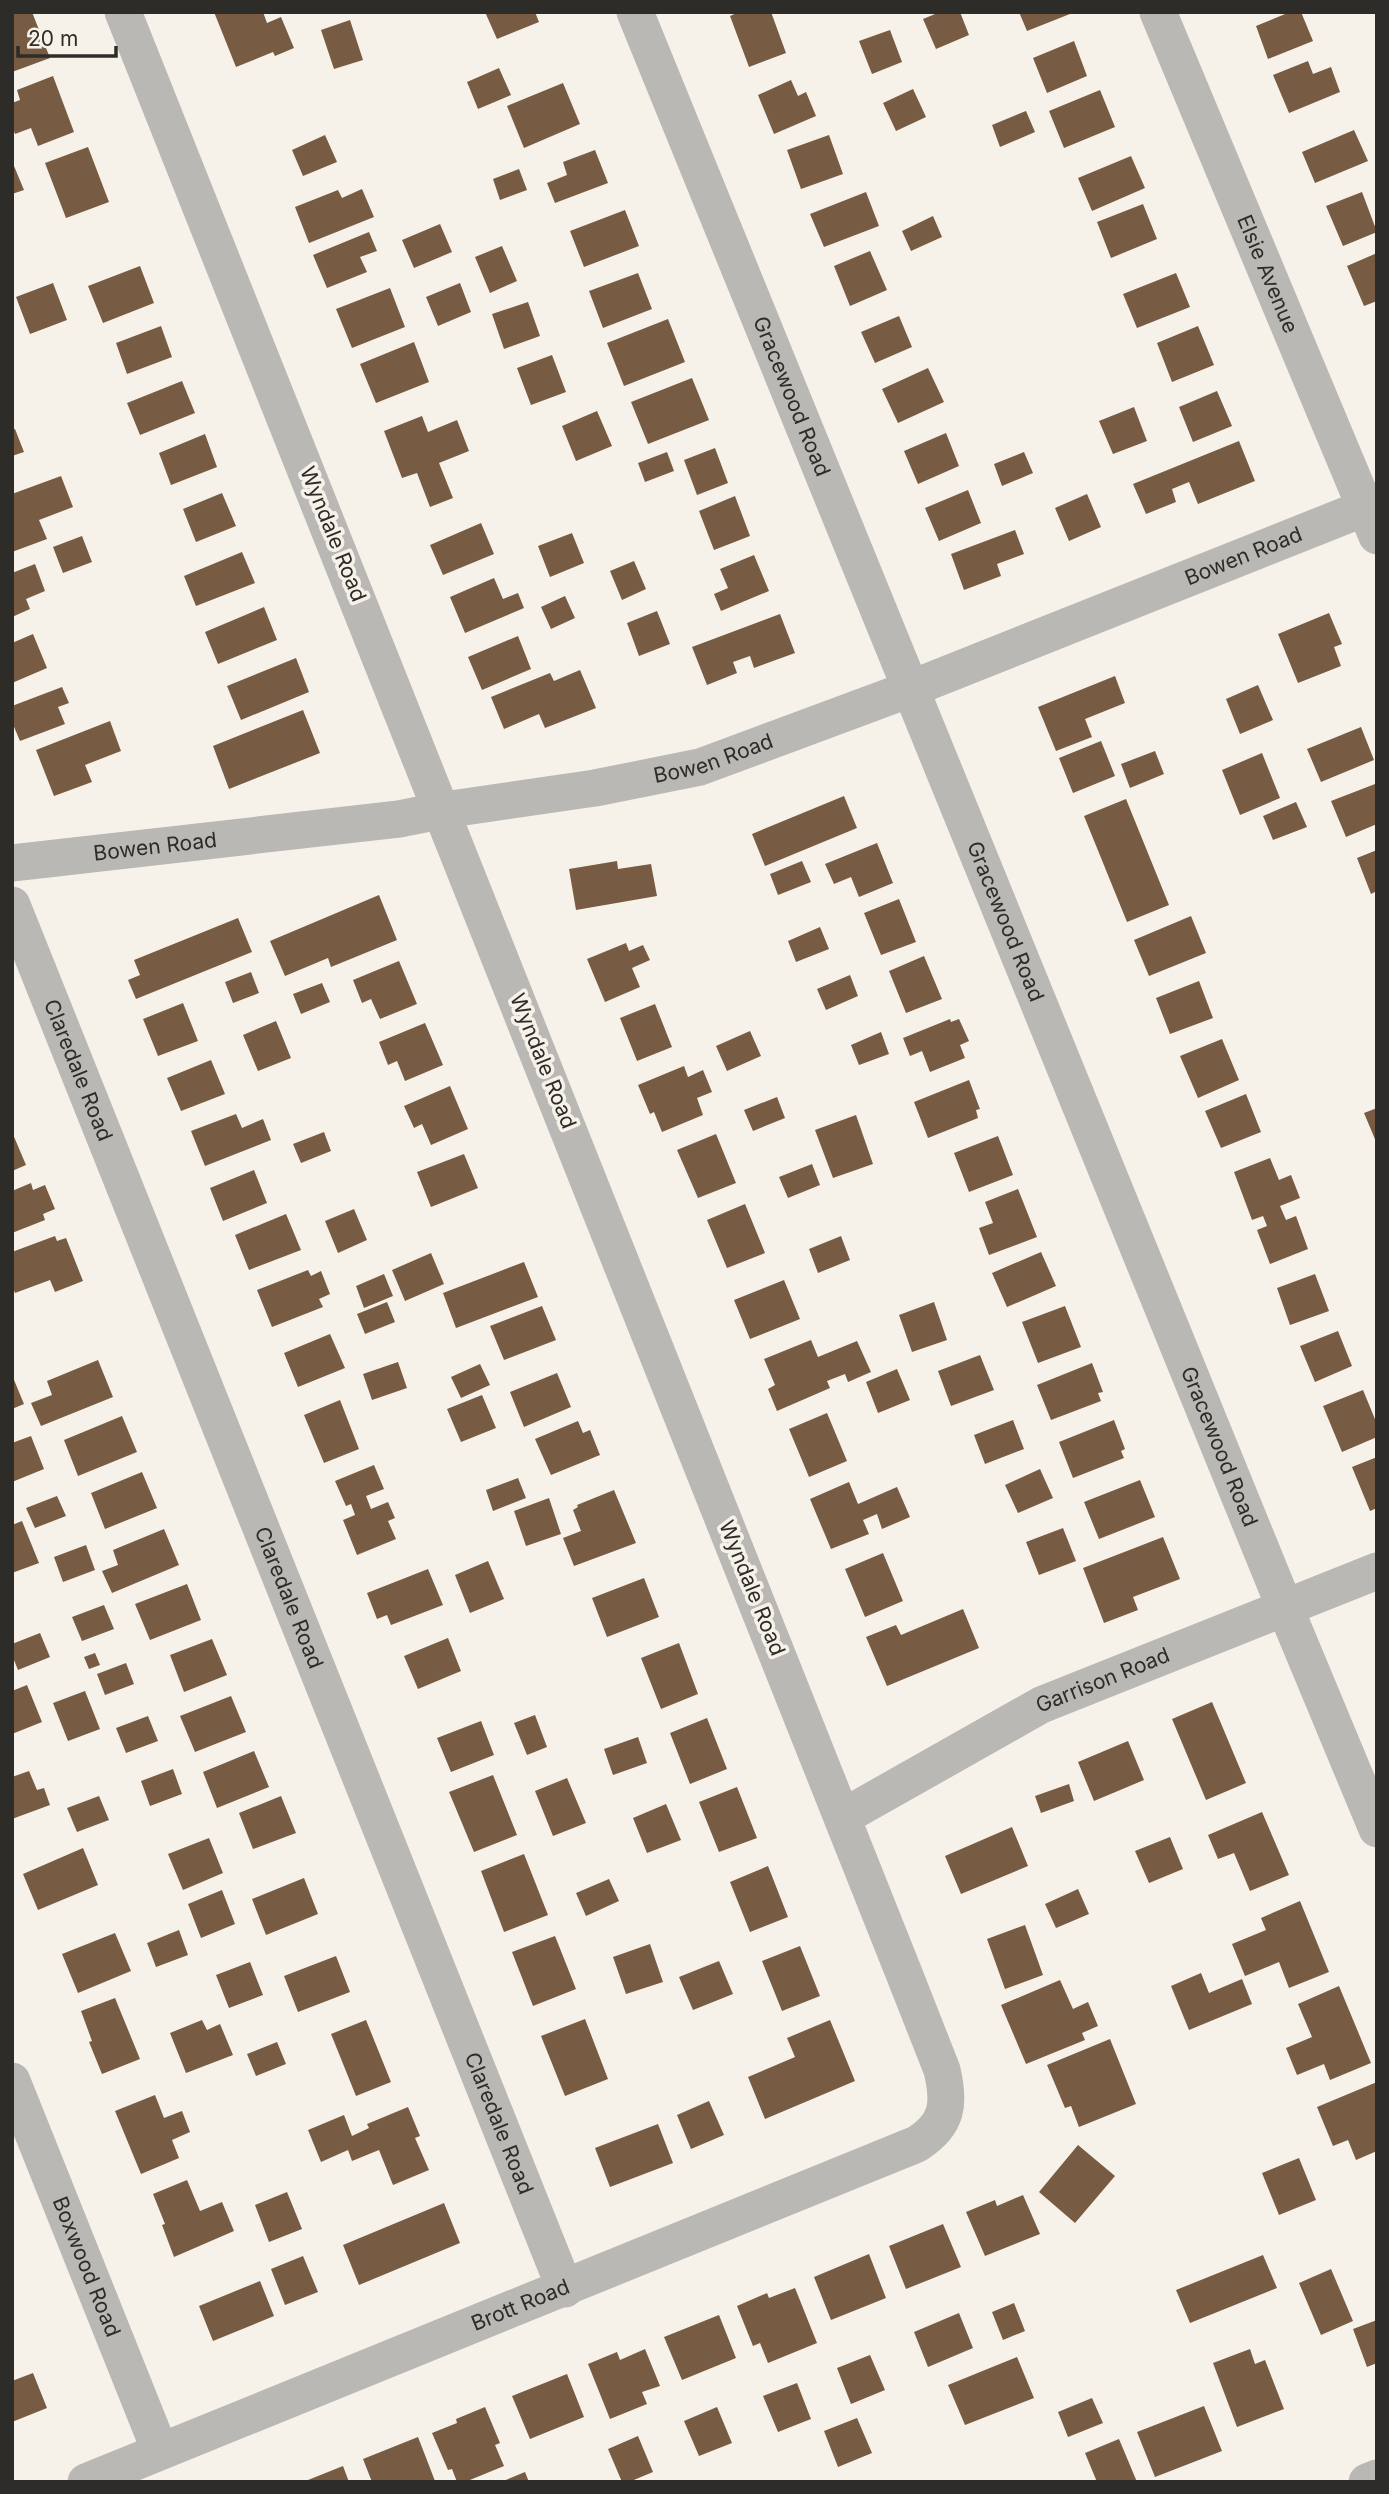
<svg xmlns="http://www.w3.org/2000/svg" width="1389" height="2494" viewBox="0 0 1389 2494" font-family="Inter,sans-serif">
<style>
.building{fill:#775b43}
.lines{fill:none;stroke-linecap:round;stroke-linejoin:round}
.minor{stroke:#bab8b4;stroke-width:37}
.labels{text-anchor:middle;stroke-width:7;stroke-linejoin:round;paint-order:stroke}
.street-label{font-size:21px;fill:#2d2c28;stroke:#f7f2e9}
</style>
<rect width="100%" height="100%" fill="#f7f2e9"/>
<path class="building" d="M12,12H32L50,58L12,72Z
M214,12H263L267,23L281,17L294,48L275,56L273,52L236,67Z
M485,12H535L539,22L497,39Z
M739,12H771L786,53L749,67L730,16Z
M940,12H960L969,35L936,49L923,19Z
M1019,12H1075L1027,31Z
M1290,12H1301L1313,41L1268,59L1256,26Z
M350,20L363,60L334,69L321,30Z
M890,30L902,62L872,74L859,41Z
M1074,41L1087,76L1047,93L1033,58Z
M1308,61L1313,74L1331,67L1340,92L1289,113L1273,75Z
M499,68L511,95L478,109L467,82Z
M53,76L74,132L38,146L31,128L15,134L12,126V103L20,100L17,90Z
M791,80L798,96L806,92L816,116L774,134L758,95Z
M563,83L580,124L524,148L507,106Z
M913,89L926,117L896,131L883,103Z
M1100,90L1115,127L1064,148L1049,111Z
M1026,111L1035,132L1000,147L992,125Z
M1354,130L1368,161L1315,183L1302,152Z
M325,135L337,162L303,176L292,150Z
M829,135L843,174L801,189L787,150Z
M88,147L109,202L66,218L45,163Z
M595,150L608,183L555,203L547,183L567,175L563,162Z
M1131,156L1145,188L1092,211L1078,178Z
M14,166L24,190L12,194V167Z
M519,169L527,190L500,200L493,179Z
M362,189L374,217L309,243L295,207L338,190L342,198Z
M866,192L879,226L824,247L810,214Z
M1362,192L1377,232L1343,246L1326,206Z
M1143,204L1157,239L1111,258L1097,222Z
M625,210L639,246L584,267L570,231Z
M933,216L942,237L911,251L902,231Z
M440,224L452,252L414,268L402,240Z
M369,232L377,251L360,257L367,272L327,288L313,255Z
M502,246L517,281L490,293L475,257Z
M870,251L887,290L850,306L834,266Z
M1377,253V301L1364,306L1347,266Z
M140,266L154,303L103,323L88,286Z
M638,273L652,309L603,328L589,291Z
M1176,273L1190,307L1137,328L1123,294Z
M53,283L67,320L30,334L16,297Z
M460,283L471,312L438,326L426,297Z
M390,288L405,327L352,348L336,309Z
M528,302L540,336L504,349L492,314Z
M899,316L912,347L875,363L861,332Z
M668,319L685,362L624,386L607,343Z
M161,326L172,357L127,374L116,343Z
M1198,326L1214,365L1172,382L1157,343Z
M414,342L429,382L376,403L360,364Z
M552,355L566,392L531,405L517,368Z
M928,368L944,402L898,423L882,389Z
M692,378L709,420L648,444L631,402Z
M182,381L195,413L140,435L127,403Z
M1217,391L1232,426L1193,442L1179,407Z
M1134,407L1147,441L1113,454L1099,421Z
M597,411L612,446L576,461L562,426Z
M422,416L428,432L457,420L469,451L439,463L453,498L430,507L417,473L402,478L384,431Z
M15,429L24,452L12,456V430Z
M946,433L959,466L918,484L904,451Z
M205,434L217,467L171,485L159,453Z
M1239,441L1255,481L1198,504L1189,482L1172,489L1176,502L1146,514L1133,484Z
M715,448L728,483L697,495L684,460Z
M667,452L674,471L645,482L638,463Z
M1024,452L1033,473L1002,486L994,464Z
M61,476L73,507L39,520L47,539L12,552V494Z
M968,490L981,523L939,541L925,508Z
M222,493L236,526L196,542L183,509Z
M1087,494L1101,527L1069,541L1055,508Z
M735,496L750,536L714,550L699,511Z
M481,523L494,554L443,575L430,545Z
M1015,530L1024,554L997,564L1001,576L964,590L951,554Z
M572,533L584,563L550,577L538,546Z
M82,536L92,562L63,573L53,547Z
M242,552L255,583L196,606L184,576Z
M754,555L769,591L721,611L714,594L728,588L720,569Z
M634,561L646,589L622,600L610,571Z
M35,564L45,591L26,599L30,609L12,617V573Z
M494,578L503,599L518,593L524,608L465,633L450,597Z
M565,596L575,618L551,629L541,607Z
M264,607L277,640L218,664L205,632Z
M657,611L670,644L639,656L627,623Z
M1329,613L1342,644L1334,647L1341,666L1298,683L1278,634Z
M780,614L795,653L754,668L750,656L733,662L737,673L707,685L692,647Z
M33,634L47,668L12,683V643Z
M518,636L531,669L482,690L468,657Z
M296,658L309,692L241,720L227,686Z
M580,670L596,708L545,728L539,714L504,729L491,697L550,673L554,681Z
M1115,676L1125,703L1085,719L1092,737L1056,751L1038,707Z
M1258,685L1273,720L1240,734L1226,699Z
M62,687L69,703L58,707L65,724L20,741L12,722V706Z
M303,710L320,753L229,789L213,746Z
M110,721L121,751L85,765L92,782L54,796L36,750Z
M1361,727L1374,760L1321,782L1307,749Z
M1101,741L1115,776L1073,793L1059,758Z
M1155,751L1164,774L1130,788L1121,764Z
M1262,753L1280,798L1240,815L1222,770Z
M1375,784L1377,790V824L1346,837L1331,801Z
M844,796L857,828L765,866L752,834Z
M1126,799L1169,905L1127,922L1084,816Z
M1296,802L1307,827L1273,840L1263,816Z
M877,843L893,883L859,897L851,877L834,884L825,864Z
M1377,850V891L1371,894L1357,858Z
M617,861L618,869L651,864L657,896L576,910L569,869Z
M802,861L811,882L778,895L770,874Z
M379,895L397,940L331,967L328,958L285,976L270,941Z
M899,899L916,942L881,955L864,913Z
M1191,916L1206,953L1149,976L1134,940Z
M238,918L252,952L136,999L128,980L140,975L134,960Z
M820,927L829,949L796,962L788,941Z
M626,943L629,951L643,945L650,960L632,968L640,987L605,1002L587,959Z
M924,956L942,999L906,1013L889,971Z
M399,961L417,1004L380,1019L371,999L362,1003L353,980Z
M251,972L259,993L233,1003L225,982Z
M850,975L858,996L826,1010L817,989Z
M1199,981L1213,1018L1170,1034L1156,998Z
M322,983L330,1002L301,1014L293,994Z
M183,1003L198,1041L158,1056L143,1019Z
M655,1004L672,1047L637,1061L620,1018Z
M950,1019L951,1022L959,1019L969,1041L960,1045L965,1058L930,1072L922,1051L910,1056L903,1038Z
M276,1021L291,1058L258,1071L243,1035Z
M425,1023L443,1065L405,1081L397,1061L388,1065L379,1042Z
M750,1031L761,1056L727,1071L716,1046Z
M881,1032L889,1054L859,1065L851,1045Z
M1222,1039L1239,1080L1198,1098L1180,1056Z
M211,1060L225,1094L181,1111L167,1078Z
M684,1066L688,1077L703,1070L712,1092L697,1098L703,1115L662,1132L654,1112L650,1114L638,1085Z
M969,1080L980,1109L976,1110L978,1118L928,1138L914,1102Z
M450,1086L468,1129L431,1145L422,1124L414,1128L404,1106Z
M1246,1094L1261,1132L1221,1148L1205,1111Z
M777,1097L785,1118L753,1131L744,1110Z
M1377,1108V1144L1364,1113Z
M236,1114L242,1128L263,1119L271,1140L205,1166L191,1131Z
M856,1115L873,1164L833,1178L815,1130Z
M12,1132L26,1165L12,1171Z
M324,1132L331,1151L301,1163L293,1144Z
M716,1134L736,1183L698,1198L677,1150Z
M998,1136L1013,1175L969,1192L954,1153Z
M464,1154L478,1188L431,1207L417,1172Z
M1270,1158L1279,1180L1291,1175L1300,1198L1280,1206L1286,1220L1296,1216L1308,1249L1270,1264L1257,1230L1267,1226L1263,1216L1252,1220L1234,1172Z
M812,1164L820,1185L788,1198L779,1177Z
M254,1170L267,1203L223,1221L210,1188Z
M31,1183L33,1190L45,1185L55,1209L43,1214L45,1220L12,1233V1191Z
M1018,1189L1037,1237L989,1255L979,1228L993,1223L985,1202Z
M745,1204L765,1253L727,1268L707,1220Z
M354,1209L367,1240L338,1253L325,1221Z
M286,1214L301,1250L249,1270L235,1235Z
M55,1236L57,1241L66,1238L83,1281L55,1292L50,1280L15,1293L12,1285V1252Z
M841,1236L850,1260L818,1273L809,1249Z
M1041,1252L1056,1286L1007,1307L992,1273Z
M431,1253L444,1284L405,1301L392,1270Z
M524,1262L538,1297L456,1328L443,1293Z
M308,1270L311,1276L321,1271L330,1294L319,1299L323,1307L272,1327L257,1290Z
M384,1274L393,1296L364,1308L356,1286Z
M1315,1274L1329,1311L1290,1325L1277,1288Z
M784,1280L800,1319L750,1339L734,1300Z
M387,1302L395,1322L365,1334L357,1314Z
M934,1302L947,1340L912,1352L899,1315Z
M542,1306L556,1340L504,1360L490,1326Z
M1065,1306L1081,1347L1038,1363L1022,1322Z
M1338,1331L1352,1366L1315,1382L1300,1346Z
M330,1334L345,1368L298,1387L284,1353Z
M811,1340L818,1357L857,1341L871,1372L848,1382L845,1374L827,1381L830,1388L777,1411L768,1389L775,1385L764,1359Z
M980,1355L994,1390L951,1406L938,1371Z
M98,1360L113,1397L41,1426L31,1403L52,1395L47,1381Z
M398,1362L407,1388L372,1400L363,1374Z
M1092,1363L1103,1392L1098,1393L1101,1401L1051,1420L1037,1385Z
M480,1364L490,1385L461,1398L451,1377Z
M897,1369L910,1400L878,1413L866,1382Z
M557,1373L571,1407L524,1427L510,1392Z
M12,1375L24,1404L12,1409Z
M1363,1390L1377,1424V1437L1342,1452L1323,1406Z
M482,1395L496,1428L461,1442L447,1409Z
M340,1400L359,1449L324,1463L304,1415Z
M827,1413L847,1461L809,1477L789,1429Z
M122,1416L137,1452L78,1476L64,1440Z
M1013,1420L1024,1449L985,1464L974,1435Z
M1114,1420L1125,1449L1121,1451L1124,1458L1073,1478L1059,1442Z
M578,1421L583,1433L590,1430L600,1455L551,1475L535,1439Z
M31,1436L44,1469L12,1482V1443Z
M1377,1457V1508L1370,1511L1352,1467Z
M374,1465L384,1489L366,1496L371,1509L388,1502L395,1518L388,1521L396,1539L357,1555L343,1520L355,1515L351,1504L346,1506L335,1481Z
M1040,1469L1053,1498L1018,1513L1005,1485Z
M142,1472L157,1508L105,1529L91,1493Z
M518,1478L526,1498L493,1511L486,1490Z
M1140,1480L1155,1517L1099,1539L1084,1502Z
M849,1482L858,1504L897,1487L910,1517L882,1529L877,1514L863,1520L869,1534L831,1549L810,1499Z
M614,1490L636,1543L574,1566L563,1538L581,1531L573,1510L578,1507L577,1505Z
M57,1496L66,1516L35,1528L26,1508Z
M549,1498L561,1534L526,1546L514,1511Z
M22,1521L39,1563L12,1573V1525Z
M1063,1528L1076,1561L1039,1575L1026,1542Z
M164,1529L179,1565L112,1593L102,1571L118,1565L113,1550Z
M1163,1537L1180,1579L1133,1597L1138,1610L1104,1623L1083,1568Z
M86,1545L95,1570L63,1582L54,1557Z
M883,1553L903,1601L865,1617L845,1569Z
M488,1561L504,1599L470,1613L455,1575Z
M428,1569L443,1605L391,1625L387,1615L377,1619L367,1593Z
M644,1578L659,1617L607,1637L592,1598Z
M187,1584L201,1620L150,1640L135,1604Z
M104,1605L114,1629L82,1641L72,1617Z
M963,1609L979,1648L887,1686L866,1637L896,1625L901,1635Z
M40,1633L50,1657L18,1670L12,1655V1644Z
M448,1638L461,1671L418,1689L404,1656Z
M212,1639L227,1675L184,1692L170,1655Z
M679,1643L698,1694L661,1709L641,1658Z
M95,1653L100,1665L89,1669L84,1657Z
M126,1663L134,1684L105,1695L97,1674Z
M27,1685L42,1722L12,1734V1691Z
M85,1691L100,1729L68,1741L53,1703Z
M231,1696L246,1732L195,1752L180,1716Z
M1212,1702L1246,1783L1206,1800L1172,1719Z
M535,1715L547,1747L527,1755L514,1723Z
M148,1716L158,1741L126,1753L116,1728Z
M707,1718L727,1769L690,1784L670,1733Z
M481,1721L494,1755L451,1772L437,1738Z
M638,1737L647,1763L613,1775L604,1749Z
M1128,1741L1144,1780L1094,1801L1078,1762Z
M254,1751L269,1787L217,1808L203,1772Z
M173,1769L182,1794L150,1806L141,1781Z
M29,1771L37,1790L44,1788L50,1805L12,1819V1777Z
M493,1775L517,1835L474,1852L449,1792Z
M567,1778L586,1823L553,1836L535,1791Z
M1069,1784L1074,1801L1041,1813L1035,1796Z
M737,1787L757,1838L719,1852L699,1802Z
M99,1796L109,1820L77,1832L67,1808Z
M281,1796L296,1833L253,1849L239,1813Z
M666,1804L681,1840L647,1853L633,1818Z
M1262,1812L1289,1875L1250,1891L1234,1853L1218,1859L1208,1835Z
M1012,1827L1028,1866L961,1894L945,1856Z
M1170,1837L1183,1869L1149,1883L1135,1851Z
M209,1838L223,1873L183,1890L168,1854Z
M83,1848L98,1885L38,1910L23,1874Z
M524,1854L548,1915L504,1932L481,1871Z
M768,1866L788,1917L750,1932L730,1882Z
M304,1878L318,1914L266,1935L252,1899Z
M609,1879L619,1901L586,1916L576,1893Z
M1078,1889L1089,1914L1056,1928L1045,1904Z
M222,1890L235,1924L201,1938L188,1904Z
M1300,1901L1329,1972L1289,1988L1279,1962L1245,1976L1232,1944L1266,1930L1261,1918Z
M1025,1925L1043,1975L1005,1989L987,1939Z
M179,1930L188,1955L156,1967L147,1943Z
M115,1933L131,1971L78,1993L62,1954Z
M555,1936L576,1989L533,2006L512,1952Z
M650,1944L663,1982L626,1994L613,1957Z
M800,1946L820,1996L782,2011L762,1961Z
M336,1956L350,1992L298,2012L284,1976Z
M719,1961L733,1994L693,2010L679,1977Z
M250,1962L263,1995L229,2008L216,1975Z
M1201,1973L1209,1993L1242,1979L1252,2004L1189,2030L1171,1986Z
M1060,1980L1073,2009L1088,2002L1098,2026L1082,2033L1085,2040L1026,2064L1001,2005Z
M1339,1986L1371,2063L1330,2080L1324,2064L1297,2075L1286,2048L1312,2037L1298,2004Z
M115,1998L140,2059L102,2074L89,2042L92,2041L81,2011Z
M585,2019L608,2079L565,2096L541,2036Z
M202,2020L207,2030L220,2024L233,2055L186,2073L170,2033Z
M366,2020L391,2082L356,2096L331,2034Z
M830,2020L855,2081L765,2119L748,2077L795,2057L787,2038Z
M1110,2039L1136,2104L1079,2127L1071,2106L1065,2108L1047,2065Z
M277,2042L286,2064L256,2076L247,2054Z
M1377,2082V2151L1356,2160L1348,2140L1333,2146L1317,2107Z
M155,2095L164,2118L182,2111L190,2132L172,2140L179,2158L141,2174L115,2111Z
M709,2101L724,2135L691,2149L677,2115Z
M408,2107L420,2136L415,2138L429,2170L393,2185L379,2150L352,2161L348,2150L321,2162L308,2130L344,2115L352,2136L369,2128L367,2124Z
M658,2124L673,2163L610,2187L595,2148Z
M1078,2145L1115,2176L1075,2223L1039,2192Z
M1299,2158L1316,2200L1279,2215L1262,2173Z
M187,2180L200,2211L222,2202L234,2231L174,2257L162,2225L165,2224L153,2194Z
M287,2192L302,2229L269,2242L255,2205Z
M1023,2195L1040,2234L985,2256L966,2212L995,2200L997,2206Z
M444,2203L460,2243L359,2285L343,2245Z
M943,2224L961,2267L906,2289L889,2246Z
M869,2254L886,2298L831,2320L814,2277Z
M1263,2255L1277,2288L1190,2323L1176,2290Z
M303,2256L318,2292L285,2305L271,2269Z
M1331,2269L1353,2321L1321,2335L1299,2283Z
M260,2281L274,2316L213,2341L199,2306Z
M795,2288L817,2343L768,2363L760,2343L753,2346L737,2306L767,2293L769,2298Z
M1014,2303L1025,2331L1003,2340L992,2312Z
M959,2313L973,2348L928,2367L914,2332Z
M719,2315L736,2358L682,2380L664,2337Z
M1377,2320V2363L1367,2367L1353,2329Z
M645,2349L660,2386L642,2392L647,2404L610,2419L588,2364L617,2352L620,2360Z
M1250,2349L1255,2364L1265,2360L1284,2409L1237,2427L1213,2363Z
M870,2355L885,2390L851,2404L837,2368Z
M1017,2357L1034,2398L965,2425L948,2385Z
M33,2373L47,2408L12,2422V2381Z
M567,2374L584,2417L530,2439L512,2396Z
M797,2383L811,2419L778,2432L763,2396Z
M1092,2398L1103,2423L1068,2437L1058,2412Z
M1204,2406L1222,2451L1155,2477L1137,2432Z
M485,2407L500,2443L495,2445L504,2466L465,2482H457L452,2469L448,2470L432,2433L457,2423L456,2419Z
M717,2407L732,2443L699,2456L684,2421Z
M857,2418L872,2453L838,2467L824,2431Z
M638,2436L653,2472L629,2482H622L608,2449Z
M418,2437L435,2481L372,2482L363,2459Z
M1119,2439L1137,2482H1097L1085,2453Z
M343,2466L349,2482H303Z
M525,2472L529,2482H501Z"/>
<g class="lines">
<g class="minor">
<path id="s1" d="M635,12L1285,1608L1377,1829"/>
<path id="s2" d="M1158,12L1377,536"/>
<path id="s3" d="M12,863L399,819L444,810L595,788L700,767L910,689L1377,503"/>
<path id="s4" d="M12,905L565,2289"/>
<path id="s5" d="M843,1817L1041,1705L1377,1571"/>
<path id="s6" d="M12,2081L160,2451"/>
<path id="s7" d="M86,2482L917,2144C948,2124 950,2104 942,2070C672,1383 397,698 123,12"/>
<path d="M1367,2482L1377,2478"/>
</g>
</g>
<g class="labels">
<g class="street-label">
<text dy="7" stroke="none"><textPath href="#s2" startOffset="284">Elsie Avenue</textPath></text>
<text dy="7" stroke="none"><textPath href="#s1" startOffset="415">Gracewood Road</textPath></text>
<text transform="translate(333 534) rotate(68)" y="7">Wyndale Road</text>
<text dy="7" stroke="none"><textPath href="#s3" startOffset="1278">Bowen Road</textPath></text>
<text dy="7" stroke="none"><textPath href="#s3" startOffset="710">Bowen Road</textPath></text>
<text dy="7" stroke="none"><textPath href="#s3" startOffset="144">Bowen Road</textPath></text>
<text dy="7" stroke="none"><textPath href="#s1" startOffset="982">Gracewood Road</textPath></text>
<text transform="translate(543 1061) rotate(68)" y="7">Wyndale Road</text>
<text dy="7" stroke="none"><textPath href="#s4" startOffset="178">Claredale Road</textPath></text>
<text dy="7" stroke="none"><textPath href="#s1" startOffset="1549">Gracewood Road</textPath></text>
<text transform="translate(752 1588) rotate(68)" y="7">Wyndale Road</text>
<text dy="7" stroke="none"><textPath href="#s4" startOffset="746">Claredale Road</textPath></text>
<text dy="7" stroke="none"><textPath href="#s5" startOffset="294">Garrison Road</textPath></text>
<text dy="7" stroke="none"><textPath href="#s4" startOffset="1312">Claredale Road</textPath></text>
<text dy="7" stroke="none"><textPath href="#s6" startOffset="200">Boxwood Road</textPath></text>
<text dy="7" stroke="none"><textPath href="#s7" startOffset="469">Brott Road</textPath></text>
</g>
</g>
<rect width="1389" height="2494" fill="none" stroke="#2d2c28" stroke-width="28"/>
<path d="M18 46v10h98v-10" fill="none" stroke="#2d2c28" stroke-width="3.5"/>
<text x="28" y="46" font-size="21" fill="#2d2c28" stroke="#f7f2e9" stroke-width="5" paint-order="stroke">20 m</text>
</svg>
